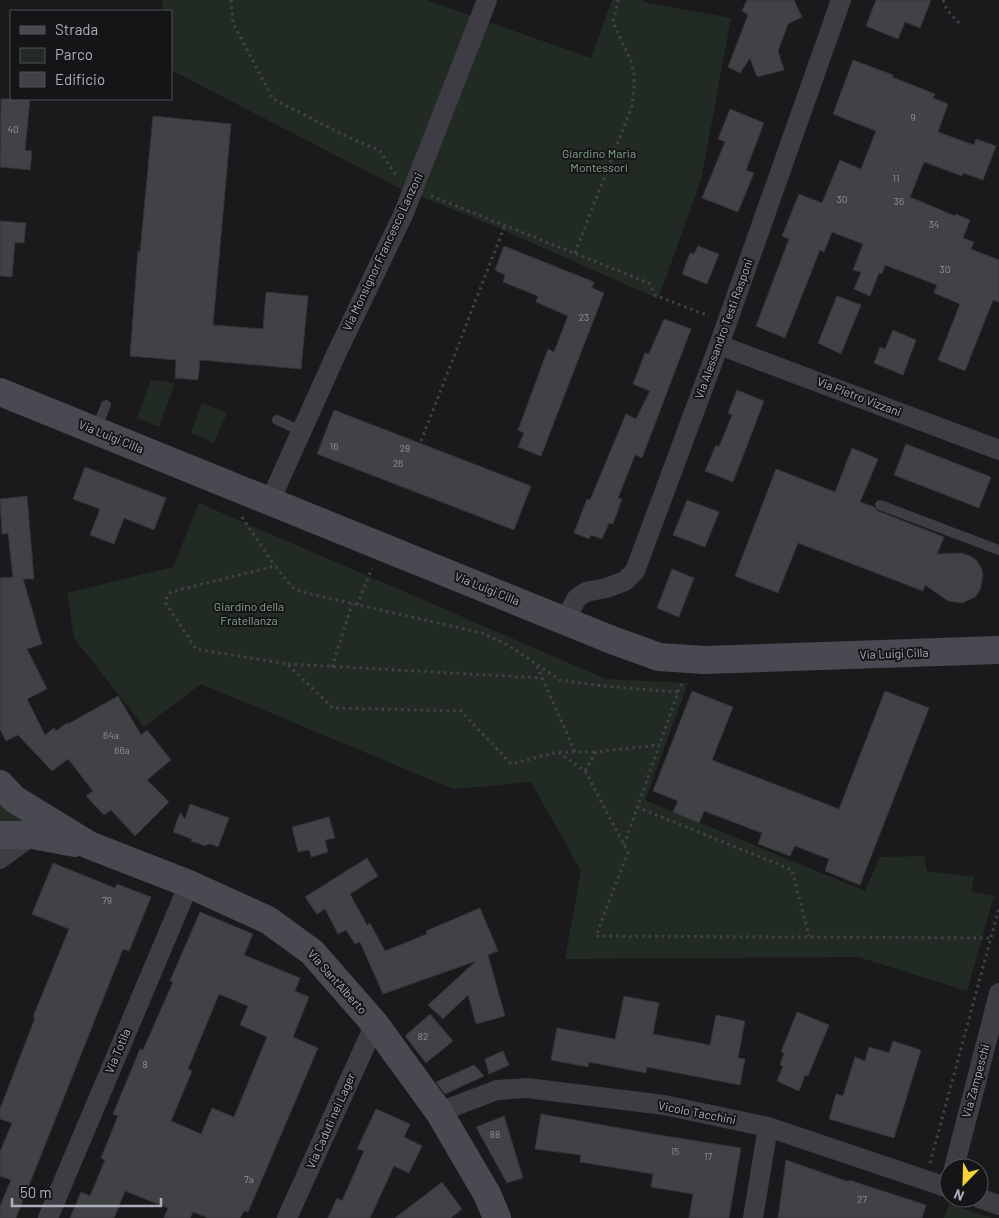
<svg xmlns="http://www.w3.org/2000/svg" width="999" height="1218" viewBox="0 0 999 1218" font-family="Barlow,sans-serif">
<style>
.green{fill:#212b24}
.building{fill:#414246;stroke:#343438;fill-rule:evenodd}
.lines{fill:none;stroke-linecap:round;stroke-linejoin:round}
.path{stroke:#414248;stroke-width:3;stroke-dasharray:2.5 4;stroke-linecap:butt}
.lane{stroke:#3d3d43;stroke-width:10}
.street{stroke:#3d3d43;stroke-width:20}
.secondary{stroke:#494951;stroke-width:28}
.labels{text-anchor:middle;stroke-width:4;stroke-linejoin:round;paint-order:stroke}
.number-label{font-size:10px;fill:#91939e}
.park-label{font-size:12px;fill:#83a78b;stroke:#151517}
.street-label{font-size:12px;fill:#acaebc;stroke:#151517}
</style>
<rect width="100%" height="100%" fill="#1a1a1c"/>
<path class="green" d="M163,0H426L591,58L612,0H643L644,2L731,18L701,180L658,299L494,226L399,188L171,70V11H162Z
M151,380L175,383L159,427L137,418Z
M202,403L227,413L214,443L191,433Z
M199,503L606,679L688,683L645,800L865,891L880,857L924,856L927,871L974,877L971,892L994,896L967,991L858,957L565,959L581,871L531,782L453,789L201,684L144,727L74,638L67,593L173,567Z
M5,804L30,820L0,826V805Z
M949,1204L992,1218H944Z"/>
<path class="building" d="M747,0H794L802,17L788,24L778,51L784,70L757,77L750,58L740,73L728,67L748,15L742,11Z
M876,0H931L920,28L905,22L898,39L866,26Z
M853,60L893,75L892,77L935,94L933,98L948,104L938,132L974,145L976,139L996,146L983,180L963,173L962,176L924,162L910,197L955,216L956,214L970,220L963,238L974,242L971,249L999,260V302L993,300L965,371L938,360L960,304L934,293L937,285L885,265L882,274L879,273L870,296L854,289L861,272L853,270L863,244L832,232L824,252L820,250L785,338L756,326L789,239L782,236L799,194L822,203L840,160L861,169L876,131L833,114Z
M1,99H30L25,150L32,151L30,170L0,167Z
M730,109L764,123L746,170L754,173L738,212L702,198L725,142L718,139Z
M153,116L231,124L213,325L263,329L266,292L308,296L301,369L200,360L198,380L175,378L176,360L130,356L138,251L140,252Z
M0,221L26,223L24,243L15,242L12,277L0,276Z
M504,246L594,282L592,288L604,293L541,456L518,447L524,433L518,430L548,349L554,352L568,316L536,302L538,296L503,282L505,275L495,270Z
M698,246L719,254L707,284L682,274L690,253L694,254Z
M837,296L861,305L841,354L818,343Z
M664,319L691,329L642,458L635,455L618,498L622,499L613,524L609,523L602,539L591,535L589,539L574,533L587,499L590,500L626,414L636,419L650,391L633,384L645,353L649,354Z
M893,330L916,340L903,375L874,363L880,347L885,349Z
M737,390L764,401L733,482L705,471L716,445L719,447L732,415L728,413Z
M334,410L531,486L514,530L317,454Z
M906,444L991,477L979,508L894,475Z
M852,448L878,459L860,502L874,507L878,511L944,537L937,554L962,553L970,556L976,560L981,567L983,575L980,590L975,597L962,603L948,601L925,585L923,591L798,543L778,593L735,576L776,469L835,492Z
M85,467L166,498L154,530L124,518L114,544L90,535L100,509L73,499Z
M27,496L34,579H23L42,644L27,649L47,689L27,699L45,735L54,728L56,731L67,723L68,724L118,696L141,735L147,730L171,760L147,780L169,802L135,836L111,810L104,815L86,796L93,791L68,759L52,771L18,735L6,741L0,729V578L13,577L8,533L2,534L0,499Z
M687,500L719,512L705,547L673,535Z
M672,569L694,578L679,617L657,608Z
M692,691L733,707L712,760L839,809L885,691L929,708L860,885L825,871L829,859L795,846L790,856L758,844L762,833L704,811L699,823L673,812L678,801L653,791Z
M190,804L229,818L218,847L209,843L211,845L207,844L206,846L191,841L192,839L173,832L180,813L185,819Z
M329,817L335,838L325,840L328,852L311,857L309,850L298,852L292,827Z
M367,858L378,876L350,894L367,925L370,923L385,951L427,934L426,931L480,908L498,951L488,955L505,1016L476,1024L468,995L443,1019L428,1005L476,961L383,994L360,942L355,944L346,930L338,934L325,909L317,914L305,897Z
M53,863L115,888L117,884L151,897L129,951L123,949L16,1218H0V1206L11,1180L0,1176V1152L12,1123L0,1119V1109L35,1018L33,1017L69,929L32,914Z
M200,912L253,934L244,955L300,978L295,991L309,997L293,1037L318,1048L248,1212L244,1211L240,1218H208L193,1212L190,1218H164L168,1208L125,1191L114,1218H70L81,1192L90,1196L105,1160L101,1158L118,1116L113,1114L140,1049L143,1050L173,982L170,981ZM219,994L248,1006L240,1025L267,1037L234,1117L212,1108L201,1134L171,1121L192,1071L188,1069Z
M624,996L659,1003L653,1034L710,1045L716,1015L745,1021L738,1058L745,1059L740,1085L647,1067L646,1073L589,1062L588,1067L551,1060L557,1028L615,1039Z
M797,1012L829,1025L808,1076L805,1075L799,1091L777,1081L783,1066L780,1065L784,1053L781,1052Z
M430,1014L453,1041L426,1063L405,1036Z
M893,1041L921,1050L894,1138L829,1119L836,1094L843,1096L855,1057L865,1061L869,1047L889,1053Z
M503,1051L509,1065L489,1074L485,1059Z
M474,1065L484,1076L445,1094L436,1082Z
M376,1109L410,1124L404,1137L422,1146L409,1173L394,1166L370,1218H328L337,1198L342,1201L364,1151L357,1149Z
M541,1114L659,1135L741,1148L729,1218H689L693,1194L651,1187L653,1174L580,1162L581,1155L535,1149Z
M504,1116L523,1178L507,1183L476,1127Z
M786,1160L849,1182V1180L926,1205L922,1218H778Z
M442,1182L462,1209L451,1218H395Z"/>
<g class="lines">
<path class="path" d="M231,0L233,23L273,99L348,137L380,151L397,177
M943,0L947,10L959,23
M431,196L649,283L655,295L709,316
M575,253L632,106L634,88V73L631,61L613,22L618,0
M421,441L505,225
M242,517L275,566
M357,605L372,568
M288,664L542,678
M537,666L575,752
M332,667L352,604
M678,692L683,681
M559,752H596
M585,771L596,752L659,745
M637,807L792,870L809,936
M624,845L678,692L603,686L560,680L508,645L482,633L302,592L292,587L275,566L171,592L167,596L165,602L196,649L287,664L333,708L461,711L511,764L558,752L585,771L628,852L596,936L991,938
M930,1163L999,908"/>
<path class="lane" d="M277,420L301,431
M96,429L106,405
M880,505L999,550"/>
<path class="street" d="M719,345L999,450
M270,501L338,350L403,215L487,0
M564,621L577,598L586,592L606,588L625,581L635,571L719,345L841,0
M0,859L33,835
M439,1112L497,1090L527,1088L664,1105L768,1127L949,1188
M954,1168L999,993
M979,1198L999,1205
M48,1218L189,884
M287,1218L375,1024
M753,1218L768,1127"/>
<path class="secondary" d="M0,392L612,640L659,657L704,660L999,650
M0,784L14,799L89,845L189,884L268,920L312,952L375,1024L439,1112L487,1194L497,1218
M0,835H33L75,843"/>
</g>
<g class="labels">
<g class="number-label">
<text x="913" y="121">9</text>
<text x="13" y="133">40</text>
<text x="896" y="182">11</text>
<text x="842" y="203">30</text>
<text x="899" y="205">36</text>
<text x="934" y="228">34</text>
<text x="945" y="273">30</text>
<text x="584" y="321">23</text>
<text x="334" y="450">16</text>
<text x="405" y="452">28</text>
<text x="398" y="467">26</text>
<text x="111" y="739">64a</text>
<text x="122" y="754">66a</text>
<text x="107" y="904">79</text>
<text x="423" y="1040">82</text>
<text x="145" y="1068">8</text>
<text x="495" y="1138">88</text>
<text x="675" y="1155">15</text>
<text x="708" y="1160">17</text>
<text x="249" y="1183">7a</text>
<text x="862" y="1203">27</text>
</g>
<g class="park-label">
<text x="599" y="158">Giardino Maria<tspan x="599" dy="14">Montessori</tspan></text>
<text x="249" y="611">Giardino della<tspan x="249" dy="14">Fratellanza</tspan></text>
</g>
<g class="street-label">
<text transform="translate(383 252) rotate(-65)" y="4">Via Monsignor Francesco Lanzoni</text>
<text transform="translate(724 329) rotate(-70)" y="4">Via Alessandro Testi Rasponi</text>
<text transform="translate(859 397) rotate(21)" y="4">Via Pietro Vizzani</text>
<text transform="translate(111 437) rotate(22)" y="4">Via Luigi Cilla</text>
<text transform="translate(487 589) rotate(22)" y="4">Via Luigi Cilla</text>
<text transform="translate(894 654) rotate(-2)" y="4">Via Luigi Cilla</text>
<text transform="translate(337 982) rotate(48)" y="4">Via Sant'Alberto</text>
<text transform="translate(118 1051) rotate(-67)" y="4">Via Totila</text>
<text transform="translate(976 1081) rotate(-75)" y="4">Via Zampeschi</text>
<text transform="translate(697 1113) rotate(11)" y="4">Vicolo Tacchini</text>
<text transform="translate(331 1121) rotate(-66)" y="4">Via Caduti nei Lager</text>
</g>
</g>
<rect x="10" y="10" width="162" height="90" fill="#151517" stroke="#515259"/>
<rect x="20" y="26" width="25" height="8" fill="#494951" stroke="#515259"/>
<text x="55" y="35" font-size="15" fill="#acaebc">Strada</text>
<rect x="20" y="48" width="25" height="15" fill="#212b24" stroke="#515259"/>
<text x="55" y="60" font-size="15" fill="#acaebc">Parco</text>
<rect x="20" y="72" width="25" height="15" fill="#414246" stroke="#515259"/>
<text x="55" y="85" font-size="15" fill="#acaebc">Edificio</text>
<g transform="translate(964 1183) rotate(203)"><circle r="24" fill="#151517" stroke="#515259"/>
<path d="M0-4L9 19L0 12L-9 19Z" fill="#f7d337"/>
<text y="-8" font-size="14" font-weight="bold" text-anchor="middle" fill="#acaebc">N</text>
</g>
<path d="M12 1198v8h149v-8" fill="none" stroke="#acaebc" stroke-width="2.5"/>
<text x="20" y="1198" font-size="15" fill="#acaebc" stroke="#151517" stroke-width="4" paint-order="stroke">50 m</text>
</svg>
